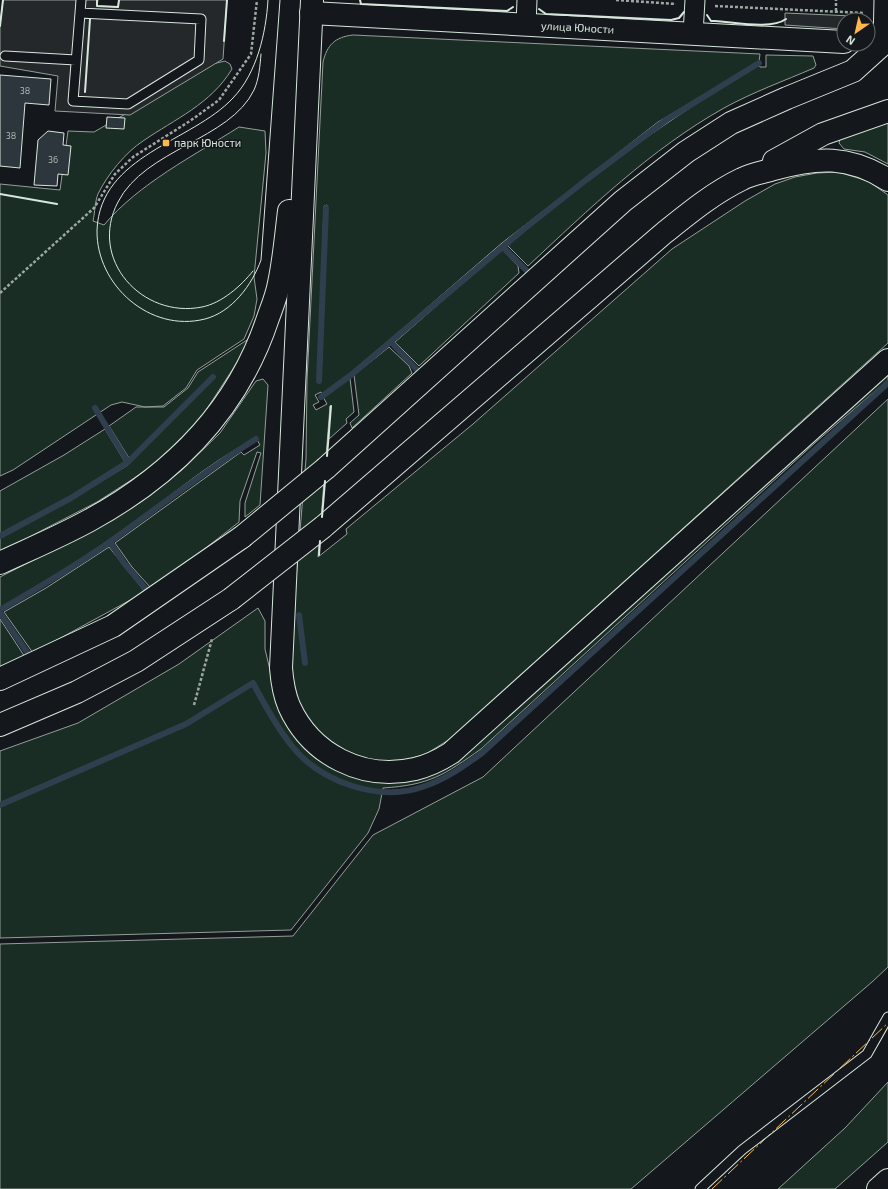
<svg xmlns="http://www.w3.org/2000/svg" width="888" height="1189" viewBox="0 0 888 1189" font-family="'Exo 2',sans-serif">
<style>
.green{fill:#1a2d24;stroke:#939e99;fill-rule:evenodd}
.parking{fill:#24282b;stroke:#939e99}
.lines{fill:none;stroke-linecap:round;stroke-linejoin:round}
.stream{stroke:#2f3f4d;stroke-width:6}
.building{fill:#2c363c;stroke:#d8e6dc}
.service-casing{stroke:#d8e6dc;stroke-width:11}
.minor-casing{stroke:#d8e6dc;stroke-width:21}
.tertiary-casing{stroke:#d8e6dc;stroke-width:24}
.secondary-casing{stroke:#d8e6dc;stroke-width:24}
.path{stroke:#9da8a2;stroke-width:2.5;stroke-dasharray:3 2;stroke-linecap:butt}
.service{stroke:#14181c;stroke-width:9}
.minor{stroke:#14181c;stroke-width:19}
.tertiary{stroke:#14181c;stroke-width:22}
.secondary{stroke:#14181c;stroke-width:22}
.tram{stroke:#d8e6dc;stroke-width:1}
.secondary-bridge-casing{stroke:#d8e6dc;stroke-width:24;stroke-linecap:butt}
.secondary-bridge{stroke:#14181c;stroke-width:22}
.wall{stroke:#d8e6dc;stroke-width:2}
.power{stroke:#ffb74d;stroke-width:1;stroke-dasharray:14 3 2 3;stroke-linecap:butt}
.poi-dot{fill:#ffb74d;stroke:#14181c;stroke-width:1.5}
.labels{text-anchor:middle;stroke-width:3;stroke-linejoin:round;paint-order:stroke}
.number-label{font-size:9px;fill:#adbab4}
.street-label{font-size:11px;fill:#d8e6dc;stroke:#14181c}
.poi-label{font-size:11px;fill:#d8e6dc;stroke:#14181c;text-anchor:start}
</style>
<rect width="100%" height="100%" fill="#14181c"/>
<path class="green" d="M353,35L760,54L759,62L658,122L502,243L349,375L322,395L321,392L315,395L319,402L313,405L316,410L327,404L323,397L350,378L354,412L346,419L347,423L329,439L330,406L318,557L347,534L346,529L473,424L672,249L745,201L775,184L795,177L817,173L838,172L868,181L888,195V343L450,739L426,754L399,762L371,761L332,745L311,725L298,701L289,663L306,459L307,380L323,62C327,45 335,37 353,35ZM327,205L321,381L318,382L324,206Z
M766,55L813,56L816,65L814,68C784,81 753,92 724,108C651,149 589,209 528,266L507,245C587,178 670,117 759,65L760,67H766Z
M225,61L230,64L232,69C211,104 175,119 143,141C126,152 107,175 98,194C95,201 95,212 93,221L104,225C138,184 195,155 239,127L265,131L266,153L254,277L257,299L254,316L244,339L197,370L186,388L163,406L145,407L122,402L111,405L13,470L0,476V184L60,190L68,131L94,132L134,109L200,67Z
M888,123V164L865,152L844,149L839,143L840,139Z
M502,249L518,266L519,273L419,366L395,342Z
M250,338L240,358L199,421L150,468L97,502L0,552V538L69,501L128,465L215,378L213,376L129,458L109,426L136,407H164L188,388L198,372Z
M389,347L409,366L412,373L352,428L350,423L359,415L354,375Z
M888,370V380L816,442L481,749C444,775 430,785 383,788L379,809L368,833L291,930L0,938V751L78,723L179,664L258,608L265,621V649L274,687L319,759L342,773L364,779H409Z
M263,379L268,385L260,505L245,517V503L261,453L257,452L240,501L239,522L188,562L150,587L132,567L115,543L241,452L244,455L260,445L256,438C204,465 158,507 109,541C74,565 37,587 0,608V577L100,526L141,502L182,470L220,433L256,381Z
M888,399V967L872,982L631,1189H0V944L293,936L373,835L483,777Z
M105,429L125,462L71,496L0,534V491L64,455Z
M109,547L145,592L33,653L4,612L46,588Z
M0,619L25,657L0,668Z
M888,1082V1142L835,1189H778L845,1128Z"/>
<path class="parking" d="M3,0H98L97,6L118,7L119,0H227L223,59L130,115L55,111L58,76L0,66V26Z
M785,13L853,16L854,20H844V29L785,25Z"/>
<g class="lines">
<path class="stream" d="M503,247L527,271
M391,342L418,371
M319,381L326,208
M321,397L351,375L524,229L586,180L666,120L759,63
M95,408L128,462
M0,536L71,498L128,462L213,377
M110,542L124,563L145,588
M0,610C38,588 76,566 111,541C159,507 206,470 256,439
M0,613L27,652
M299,615L305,663
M0,805L186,724L253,683C264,704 276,726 291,745C320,782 379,803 425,786C446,779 464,766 482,753L888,383"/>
</g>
<path class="building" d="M0,75L51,79L49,105L25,103L20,168L0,166Z
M107,117L125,118L124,129L106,128Z
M48,131L64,133L63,145L71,146L68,175L58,174L57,186L34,185L38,140Z"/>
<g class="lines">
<g class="service-casing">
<path id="service" d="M80,13L201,19L199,60L128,104L73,101L80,13L81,0
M5,56L76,60
M700,1189L742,1150L867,1054L888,1017"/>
</g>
<g class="minor-casing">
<path id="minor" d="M526,25L527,0
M693,34L695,0
M883,44L884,0"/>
</g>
<g class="tertiary-casing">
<path id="tertiary" d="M878,1189L888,1180"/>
</g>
<g class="secondary-casing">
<g id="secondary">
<path d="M312,0L281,668C282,681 284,694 289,706C311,755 363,781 415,769C428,766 440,760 451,753L888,360"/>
<path id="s1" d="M311,13L844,42"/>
<path d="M774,161L823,134L888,111"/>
<path d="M326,468L623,201L686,152L731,123L787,98L853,71L883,44"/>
<path d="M323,527L664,233C689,213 713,193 742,179C751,174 764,172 774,169C817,157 849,155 888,180"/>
<path d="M0,563C30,549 61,536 90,520C174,474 238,409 268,318C272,307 277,295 279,283C284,260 286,235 289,211"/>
<path d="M0,679L113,626L242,537"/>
<path d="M0,725L77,692L136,661L231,599"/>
</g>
</g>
<path class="path" d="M616,0L676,4
M715,6L864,13
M836,11V0
M0,293L94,208L115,174L133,157L190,121L219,100L251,54L257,0
M194,705L212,639"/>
<use href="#service" class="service"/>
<use href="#minor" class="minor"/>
<use href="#tertiary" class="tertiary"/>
<use href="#secondary" class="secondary"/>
<path class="tram" d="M268,0C266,33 257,73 233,98C192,142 100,155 97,230C96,285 150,333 205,319C232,312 252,285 261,260L280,0
M253,271C241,286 222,303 202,307C142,319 88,259 118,202C145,149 230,140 254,90C259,79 260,66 261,54"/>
<g class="secondary-bridge-casing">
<path id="secondary-bridge" d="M242,537L326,468
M231,599L323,527"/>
</g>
<use href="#secondary-bridge" class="secondary-bridge"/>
<path class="wall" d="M97,0V6L118,7L119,0
M360,0L361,4L507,11L513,7
M539,9L546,14L671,20L679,18L684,12
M707,15L711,21H715C734,22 771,30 786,19
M0,26L3,0
M224,41L227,0
M85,92L90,19
M0,194L57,204
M327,456L331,406
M322,517L325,481
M319,555L320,541"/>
<path class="power" d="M712,1189L888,1023"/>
</g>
<rect class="poi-dot" x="162" y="139" width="8" height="8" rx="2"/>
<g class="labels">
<g class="number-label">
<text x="25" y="94">38</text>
<text x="11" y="139">38</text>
<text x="53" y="163">36</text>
</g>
<g class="street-label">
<text dy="4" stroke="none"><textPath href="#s1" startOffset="267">улица Юности</textPath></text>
</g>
<g class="poi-label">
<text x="174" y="147">парк Юности</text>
</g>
</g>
<g transform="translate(856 32) rotate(214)"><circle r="19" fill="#14181c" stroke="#626a69"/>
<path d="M0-3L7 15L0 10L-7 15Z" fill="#ffb74d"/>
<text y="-6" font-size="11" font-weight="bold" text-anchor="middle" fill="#d8e6dc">N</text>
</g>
</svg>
